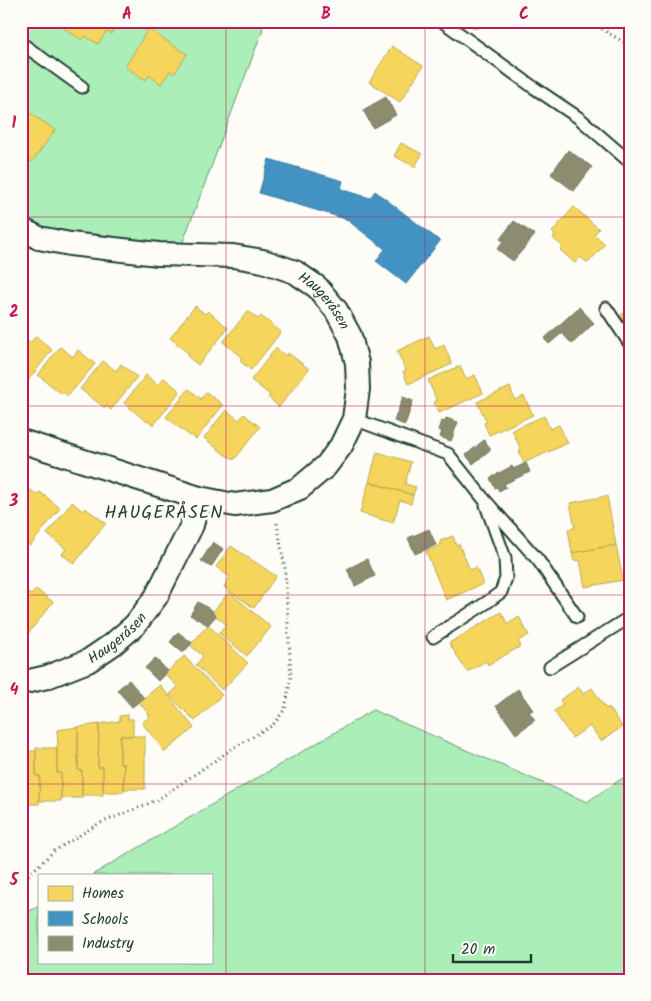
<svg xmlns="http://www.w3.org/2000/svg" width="651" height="1001" viewBox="0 0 651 1001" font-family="Kalam,sans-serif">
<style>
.green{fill:#abeeb8;stroke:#659676}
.homes{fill:#f6d55c;stroke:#b6a750}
.schools{fill:#4393c3;stroke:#387998}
.industry{fill:#8c8c6e;stroke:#6b745d}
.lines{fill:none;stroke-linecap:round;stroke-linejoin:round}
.service-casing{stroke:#1f3d34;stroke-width:15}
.minor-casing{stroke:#1f3d34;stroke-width:26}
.path{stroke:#1f3d34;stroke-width:3;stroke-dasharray:1 4;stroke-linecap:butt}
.service{stroke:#fdfcf7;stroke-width:11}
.minor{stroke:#fdfcf7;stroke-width:22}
.grid{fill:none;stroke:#c2185b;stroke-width:1;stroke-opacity:0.55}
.labels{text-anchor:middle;stroke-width:5;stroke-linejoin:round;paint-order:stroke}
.street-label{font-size:15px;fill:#1f3d34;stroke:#fdfcf7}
.quarter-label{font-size:18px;letter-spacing:1px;fill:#1f3d34;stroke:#fdfcf7}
.neatline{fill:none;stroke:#c2185b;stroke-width:2}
.grid-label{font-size:16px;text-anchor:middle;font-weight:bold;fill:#c2185b}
</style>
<rect width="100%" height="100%" fill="#fdfcf7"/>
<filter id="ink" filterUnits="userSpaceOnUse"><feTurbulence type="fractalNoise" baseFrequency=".02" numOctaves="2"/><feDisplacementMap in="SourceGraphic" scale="10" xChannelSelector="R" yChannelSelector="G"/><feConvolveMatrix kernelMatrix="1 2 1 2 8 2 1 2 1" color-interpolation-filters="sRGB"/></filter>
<g filter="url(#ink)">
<path class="green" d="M21,21H258L263,29L178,255L21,238Z
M373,710L587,802L630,773V980H21V916L39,906V962H211V875H92Z"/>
<path class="homes" d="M66,21H119L111,34L107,31L98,44L85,36L82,40L62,27Z
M460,21H481L477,29Z
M148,29L187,54L174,74L170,71L161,84L149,75L146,80L125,67Z
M392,46L423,66L400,102L369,82Z
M21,107L55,130L32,162L21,155Z
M401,143L422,154L415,167L394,156Z
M574,207L599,229L594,234L605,244L588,263L580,257L575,263L560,250L563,247L553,238L555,235L552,232Z
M195,306L205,314L208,311L228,328L198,365L187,356L189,354L170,338Z
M630,309V332L622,320L623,319L621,315Z
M248,311L258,319L261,316L281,332L251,370L240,361L242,358L223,342Z
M21,336L30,343L36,336L52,350L26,383L21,379Z
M429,336L435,349L444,345L452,364L408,384L403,372L406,371L397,351Z
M60,347L73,357L78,350L95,364L68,396L63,392L62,394L38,375Z
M276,348L286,356L288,353L309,369L279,407L268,397L270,395L251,380Z
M103,361L116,371L121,364L137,377L111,410L106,406L105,408L80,389Z
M460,366L466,379L475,375L483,393L439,413L434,402L437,401L428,380Z
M146,375L158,385L164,378L180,391L154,425L148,421L147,422L124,403Z
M510,387L515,400L524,396L533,415L489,435L484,423L487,422L477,402Z
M189,389L201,399L206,392L223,405L196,439L191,435L190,436L166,417Z
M226,410L239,420L244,414L260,427L234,460L229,456L228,457L204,438Z
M544,416L550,429L559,425L568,443L524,463L519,452L521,450L512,430Z
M377,452L411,462L405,484L416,487L413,495L369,482Z
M369,482L413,495L411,504L400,500L393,523L360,513Z
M27,487L37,495L40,492L60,508L30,546L21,539V495Z
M607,496L616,545L572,553L568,529L575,528L570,503Z
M72,502L83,511L85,508L106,523L74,564L62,554L66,549L47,534Z
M453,536L456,545L459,544L470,570L476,567L483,584L446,600L426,551L441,545L440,541Z
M616,545L623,580L585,587L580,560L574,561L572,553Z
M231,546L276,576L254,608L224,587L230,577L216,567Z
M21,587L31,595L36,589L53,602L27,635L22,631L21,633Z
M229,592L271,627L247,656L219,633L226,624L212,613Z
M501,612L508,624L519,617L529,635L518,641L521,646L488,665L486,661L467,672L449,643Z
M208,625L248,663L222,690L196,665L203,656L190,645Z
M184,656L222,695L195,721L169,695L178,687L165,674Z
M160,685L194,728L165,752L142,723L150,716L139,702Z
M579,687L583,694L592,688L606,709L609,707L622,727L601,741L590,726L572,738L554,711L563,705L560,700Z
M128,715V719H133V736H120V764H124V792H103V767H98L99,724L120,721L119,716Z
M99,724L98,767H103V795H82V771L78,770V727Z
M78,727V770L82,771V798H61V773H57V745H58L57,730Z
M120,736H145V789H124V764H120Z
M36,748H57V773H61V801H39L40,776H36Z
M21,751H36V776H40L39,804H21Z"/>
<path class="schools" d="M269,159L343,181L341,189L370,198L375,191L440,241L406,284L376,261L385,249L351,223L352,221L259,193Z"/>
<path class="industry" d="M386,97L396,115L373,128L363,110Z
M568,150L592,167L574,191L551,174Z
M514,221L535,235L513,261L497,249L503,241L500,239Z
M579,307L594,323L572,344L562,333L549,344L544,339Z
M403,397L413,401L405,425L394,421Z
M446,418L458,422L451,441L440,437L442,431L438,430L441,421L445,422Z
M484,440L491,449L473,464L466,455Z
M526,463L530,472L504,484L506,487L499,491L497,487L495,488L490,478L512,466L513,469Z
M429,529L436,545L415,554L408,538Z
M213,542L223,549L211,567L201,561Z
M367,559L375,576L355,586L347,569Z
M198,602L213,611L212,613L216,616L208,625L190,615Z
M178,632L192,643L183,653L170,642Z
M155,658L168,671L158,681L145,668Z
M129,680L144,698L132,707L117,690Z
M518,689L533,710L529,712L535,720L516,734L496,706Z"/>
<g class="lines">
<g class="service-casing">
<path id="service" d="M442,21L533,87L579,118L630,162
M21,43L82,87
M606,308L630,344
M354,419L448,454L483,498L538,560L577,617
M433,637L486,603L501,592L506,578L505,558L486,505
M550,667L630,617"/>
</g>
<g class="minor-casing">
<g id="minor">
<path id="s1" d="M21,229L39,238L70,244L158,254L233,256L263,261L295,272L317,287L336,310L350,336L357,363L358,389L354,419L341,446L326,466L300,488L272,500L235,505L199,498L21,441"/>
<path id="s2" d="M21,683L47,677L88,661L113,644L135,625L156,597L192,525L199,498"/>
</g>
</g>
<path class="path" d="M589,21L630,46
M21,882L54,851L98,824L157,800L235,747L273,725L285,709L291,677L285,569L277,523"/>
<use href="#service" class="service"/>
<use href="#minor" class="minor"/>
</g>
</g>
<path class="grid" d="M226,21V980M425,21V980M21,217H630M21,406H630M21,595H630M21,784H630"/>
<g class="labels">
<g class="street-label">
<text dy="5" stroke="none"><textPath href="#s1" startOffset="321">Haugeråsen</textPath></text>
<text dy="5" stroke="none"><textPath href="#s2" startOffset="108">Haugeråsen</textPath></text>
</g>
<g class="quarter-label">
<text x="164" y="518">HAUGERÅSEN</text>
</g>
</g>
<rect width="651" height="1001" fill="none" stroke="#fdfcf7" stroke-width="55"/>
<rect x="38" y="874" width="175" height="90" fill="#fdfcf7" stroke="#a4b0a9"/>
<rect x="48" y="886" width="25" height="15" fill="#f6d55c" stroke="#a4b0a9"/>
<text x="82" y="898" font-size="15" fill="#1f3d34">Homes</text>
<rect x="48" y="911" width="25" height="15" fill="#4393c3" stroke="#a4b0a9"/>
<text x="82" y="924" font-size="15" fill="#1f3d34">Schools</text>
<rect x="48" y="936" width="25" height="15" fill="#8c8c6e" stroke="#a4b0a9"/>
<text x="82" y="948" font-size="15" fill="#1f3d34">Industry</text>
<path d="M453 954v8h78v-8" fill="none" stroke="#1f3d34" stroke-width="2.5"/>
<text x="461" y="954" font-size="15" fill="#1f3d34" stroke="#fdfcf7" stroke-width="4" paint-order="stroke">20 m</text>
<rect x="28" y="28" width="596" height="946" class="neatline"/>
<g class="grid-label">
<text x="127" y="19">A</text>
<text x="326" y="19">B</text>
<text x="524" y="19">C</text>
<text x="14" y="128">1</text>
<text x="14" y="317">2</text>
<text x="14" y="506">3</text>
<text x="14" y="695">4</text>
<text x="14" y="885">5</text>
</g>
</svg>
